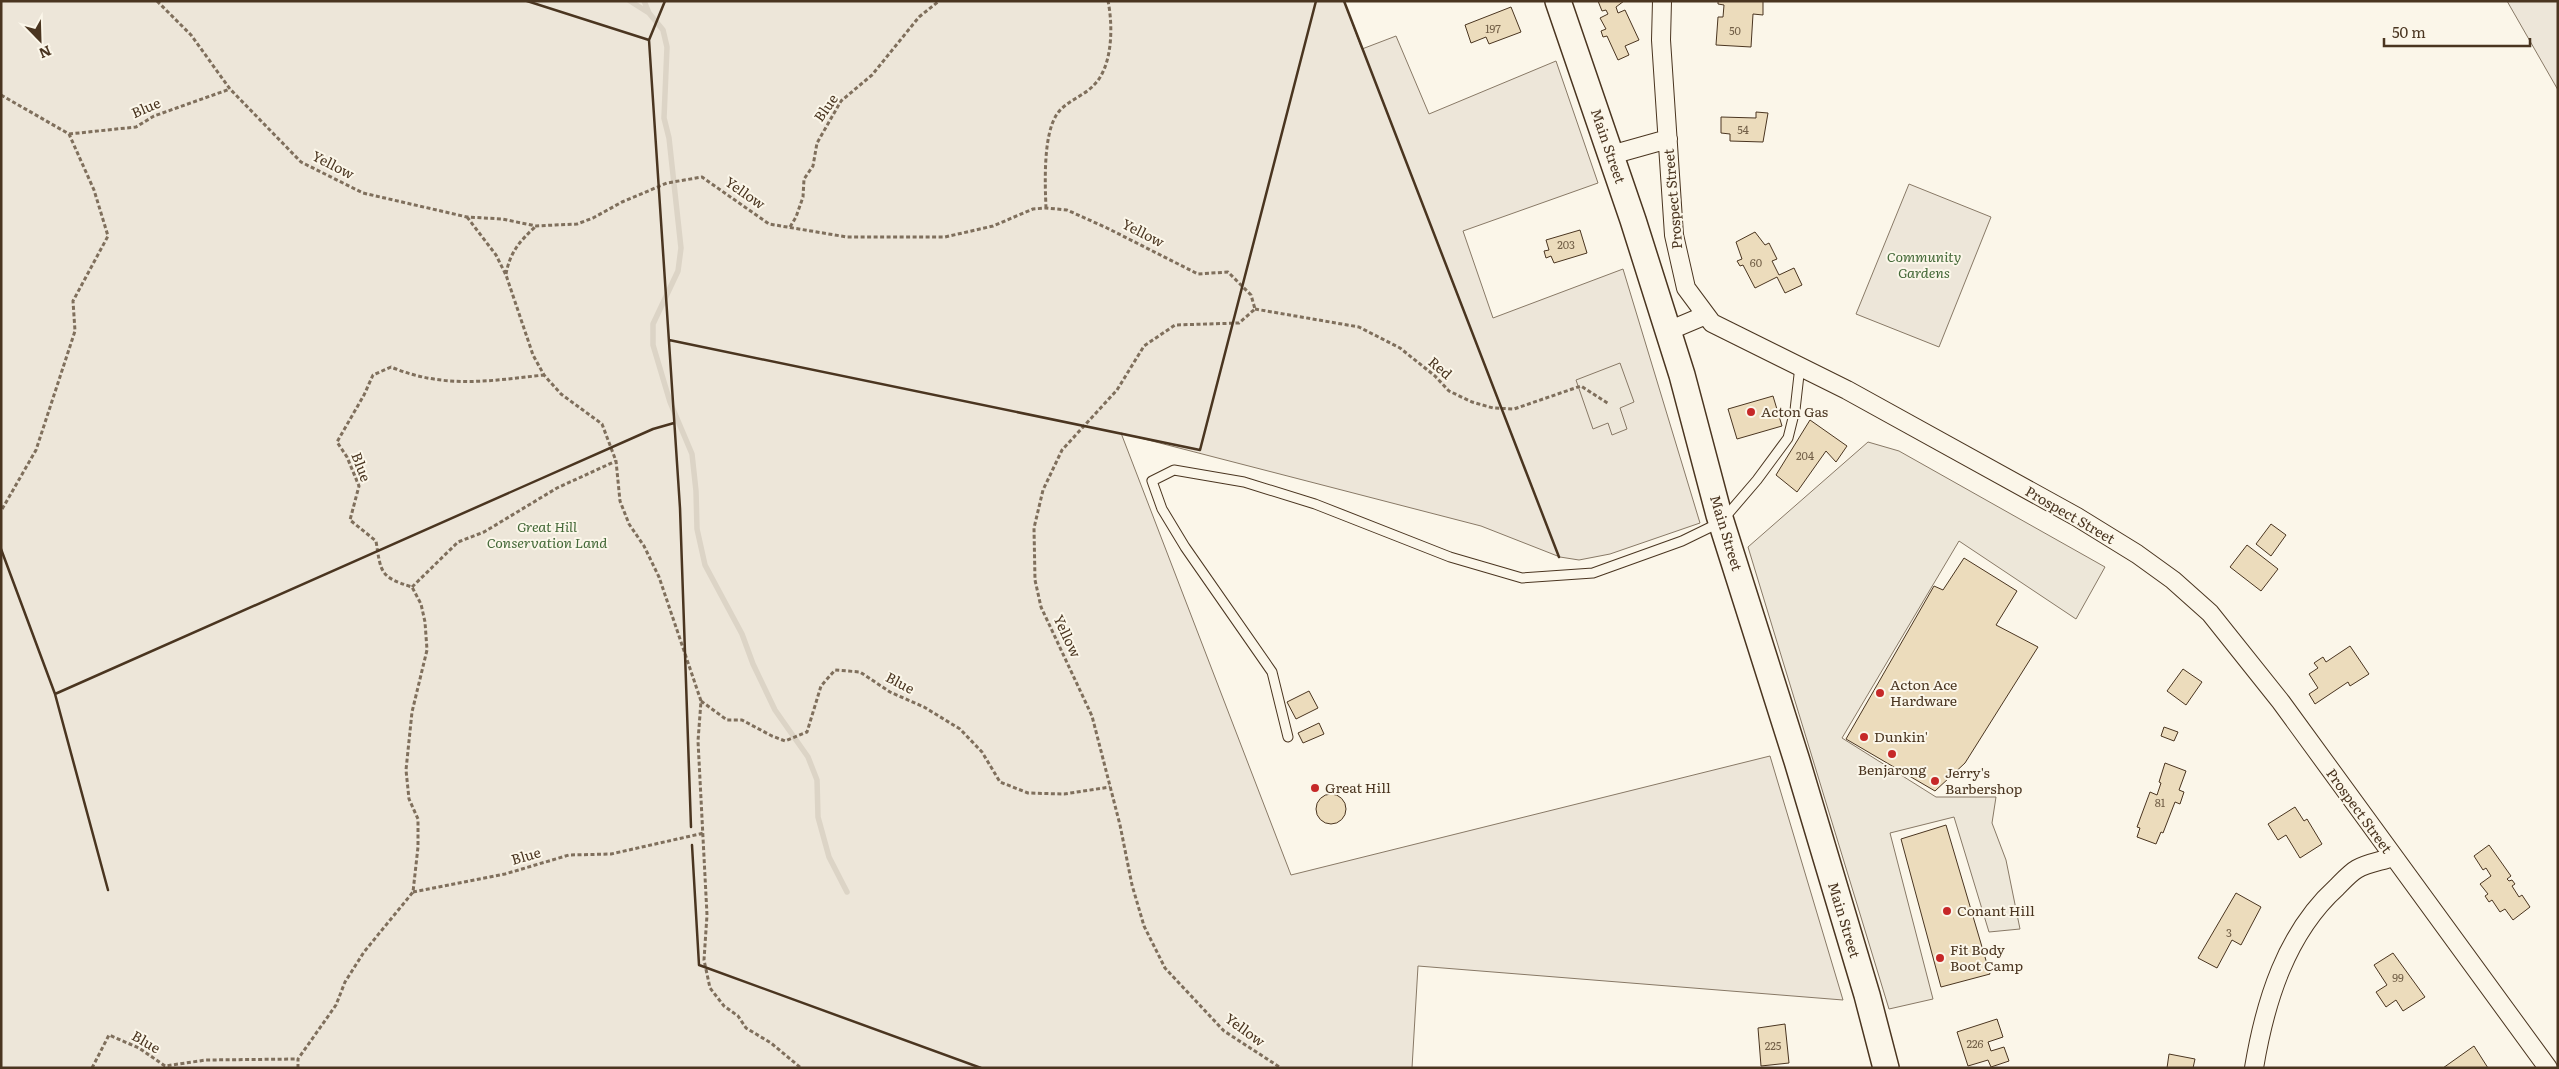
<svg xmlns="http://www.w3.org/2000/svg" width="2559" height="1069" viewBox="0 0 2559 1069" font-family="Literata,serif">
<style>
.green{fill:#ede6d9;stroke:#887966}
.parking{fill:#ede7d9;stroke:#887966}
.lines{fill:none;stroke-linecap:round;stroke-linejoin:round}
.stream{stroke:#dcd4c6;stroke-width:5.5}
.building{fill:#ecdcbc;stroke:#4a3520}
.service-casing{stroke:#4a3520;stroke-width:11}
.minor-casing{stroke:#4a3520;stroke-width:20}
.secondary-casing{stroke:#4a3520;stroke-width:28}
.path{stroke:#7f6f5c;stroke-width:3;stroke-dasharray:4 2.5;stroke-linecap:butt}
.service{stroke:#fbf6e9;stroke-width:9}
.minor{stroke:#fbf6e9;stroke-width:18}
.secondary{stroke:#fbf6e9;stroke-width:25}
.wall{stroke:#4a3520;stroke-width:2.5}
.poi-dot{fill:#c62828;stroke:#fbf6e9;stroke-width:2}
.labels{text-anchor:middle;stroke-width:4;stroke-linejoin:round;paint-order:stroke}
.number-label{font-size:11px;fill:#725f47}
.street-label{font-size:14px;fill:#4a3520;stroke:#fbf6e9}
.park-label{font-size:14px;font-style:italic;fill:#436837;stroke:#fbf6e9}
.poi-label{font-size:14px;fill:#4a3520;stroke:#fbf6e9;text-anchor:start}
</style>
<rect width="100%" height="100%" fill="#fbf6e9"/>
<path class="green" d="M1,1H1344L1362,49L1396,36L1429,114L1556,61L1598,183L1463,231L1493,318L1623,269L1700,523L1610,554L1579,560L1560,557L1481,526L1121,433L1291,875L1770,756L1843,1000L1418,966L1412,1068H1Z
M2507,1H2558V90Z
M1909,184L1991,217L1939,347L1856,314Z"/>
<path class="parking" d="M1620,363L1634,402L1620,408L1627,429L1612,435L1608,423L1593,429L1576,380Z
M1868,442L1899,451L2105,567L2076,619L1959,541L1842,738L1936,797H1996L1992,823L2006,860L2020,929L1989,932L1954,817L1890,833L1933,999L1889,1009L1748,547Z"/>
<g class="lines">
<path class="stream" d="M630,1L649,13L663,30L667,47L664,118L669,138L681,248L678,271L653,324V345L670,402L692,454L696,491L697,529L705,565L742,634L753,664L775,710L808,757L817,780L818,817L829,857L847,892
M644,1L649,13"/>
</g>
<path class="building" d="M1598,1H1624L1616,7L1618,13L1625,10L1639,40L1625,46L1629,55L1618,60L1607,36L1603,37L1601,31L1606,29L1600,18L1608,14L1606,10L1602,11Z
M1718,1H1763V15L1753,14L1751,47L1716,45L1718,17H1723L1724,5L1718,4Z
M1511,7L1521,32L1489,44L1486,37L1471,43L1465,25Z
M1756,112L1768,113L1763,142L1730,141V134L1721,133V117L1756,118Z
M1580,230L1587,253L1554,263L1551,256L1546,258L1544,251L1549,250L1546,240Z
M1755,232L1765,245L1769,243L1777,259L1772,261L1779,275L1794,268L1802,285L1785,293L1777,277L1755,288L1743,265L1740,266L1737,261L1742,259L1736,242Z
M1773,396L1782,426L1737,439L1728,409Z
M1810,420L1847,446L1836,462L1826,451L1797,492L1776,475Z
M2271,524L2286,535L2271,556L2256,544Z
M2247,545L2278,569L2261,591L2230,567Z
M1964,558L2017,591L1996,625L2038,647L1965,763L1935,791L1846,739L1934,586L1943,590Z
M2350,646L2369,674L2350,686L2348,682L2315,704L2309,694L2318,688L2309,674L2318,668L2314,663L2323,657L2326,662Z
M2183,669L2202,682L2186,705L2167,691Z
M1309,691L1318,708L1296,719L1287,702Z
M1319,723L1324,734L1303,743L1298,733Z
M2164,727L2178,732L2174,741L2161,736Z
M2165,763L2186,771L2179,790L2184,792L2180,804L2175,802L2163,833L2161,832L2156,844L2137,837L2140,828L2137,827L2150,792L2157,795L2161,783L2159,782Z
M1316 809a15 15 0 1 1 30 0a15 15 0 1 1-30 0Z
M2295,807L2304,821L2307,819L2322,844L2300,858L2286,835L2278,840L2268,824Z
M1946,825L1990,974L1941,987L1901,839Z
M2489,845L2511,876L2507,879L2509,881L2512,880L2515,884L2512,886L2519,897L2522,895L2530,907L2513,920L2505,909L2500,912L2492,900L2489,902L2485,896L2488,894L2480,884L2491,876L2486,868L2483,870L2474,856Z
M2236,893L2261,907L2241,945L2232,940L2217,968L2198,958Z
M2393,953L2425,997L2403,1011L2396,1000L2386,1007L2376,992L2387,985L2374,965Z
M1997,1019L2003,1037L1988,1042L1991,1051L2004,1047L2009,1061L1991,1067L1988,1060L1968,1066L1957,1032Z
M1785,1024L1789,1063L1761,1066L1758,1028Z
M2474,1046L2488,1068H2443Z
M2169,1054L2195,1059L2193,1068H2167Z"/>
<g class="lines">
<g class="service-casing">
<path id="service" d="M1288,737L1272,672L1185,547L1162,509L1152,481L1174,470L1244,482L1315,504L1450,557L1522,578L1593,573L1682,541L1721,522L1757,480L1788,438L1795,410L1800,366"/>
</g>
<g class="minor-casing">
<path id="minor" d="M1662,1L1661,40L1674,235L1686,288L1712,323L1847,390L2077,517L2137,554L2173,580L2210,613L2281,702L2548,1068
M1611,155L1668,139
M1668,331L1706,315
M2254,1068C2265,1002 2286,933 2337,887C2343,881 2350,873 2357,869C2367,863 2382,861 2393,857"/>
</g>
<g class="secondary-casing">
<path id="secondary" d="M1558,1L1633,220L1682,375L1719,515L1797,761L1867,995L1886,1068"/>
</g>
<path class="path" d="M157,1L191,35L230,89L301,162L363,193L467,217L502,219L536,226L555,225L577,224L593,218L622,202L667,183L702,177L769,224L847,237H945L993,226L1033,209L1046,208L1067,210L1107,228L1198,274L1228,272L1251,295L1255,309L1239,323L1175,325L1144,346L1117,390L1062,450L1043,490L1034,528L1035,580L1041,607L1092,716L1120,825L1132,885L1144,926L1165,968L1224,1031L1281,1068
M1,95L69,134L94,190L108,236L73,301L75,331L36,450L1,511
M69,134L136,127L154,116L230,89
M1046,208C1045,183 1043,135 1057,114C1066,101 1084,96 1094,85C1113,66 1113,25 1108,1
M467,217L496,255L506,275L533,355L544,375L561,394L602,424L616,461L620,501L629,524L644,546L659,577L701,701L698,741L707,915L704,960L710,988L724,1006L738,1016L746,1028L771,1043L801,1068
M790,227L796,217L803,197L804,179L813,166L817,143L841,101L872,75L919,17L939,1
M506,274C510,252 520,241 536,226
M1255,309L1359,327L1400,348L1435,376L1449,391L1472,402L1493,408L1514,409L1581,386L1609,404
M412,587L458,542L484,532L557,488L616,461
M701,701L727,720H742L772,736L785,741L807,732L821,686L835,670L860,672L890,692L924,707L960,729L982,752L1000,782L1028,793L1064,794L1110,787
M413,892L505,874L569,855L611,854L704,833
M92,1068L109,1035L139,1048L165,1066L206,1060L298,1059
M298,1068V1059L336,1005L345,982L364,952L413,892L418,847V819L409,799L406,770L412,712L427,650L425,622L421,604L412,587C380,577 381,573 376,541L350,520L359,486L347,457L337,442L364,395L373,375L391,367C444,389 489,381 544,375"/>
<use href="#service" class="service"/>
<use href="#minor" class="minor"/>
<use href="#secondary" class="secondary"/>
<path class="wall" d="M527,1L649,40
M665,1L649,40L680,508L691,827
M1344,1L1559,557
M669,340L1200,450L1316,1
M1,549L55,694L108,890
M55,694L653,429L674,423
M692,845L699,965L981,1068"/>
</g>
<g class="poi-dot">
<circle cx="1751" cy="412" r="5"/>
<circle cx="1880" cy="693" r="5"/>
<circle cx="1864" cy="737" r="5"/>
<circle cx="1892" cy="754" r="5"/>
<circle cx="1935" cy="781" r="5"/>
<circle cx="1315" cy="788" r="5"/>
<circle cx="1947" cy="911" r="5"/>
<circle cx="1940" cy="958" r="5"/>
</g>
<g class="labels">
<g class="number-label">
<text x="1493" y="33">197</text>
<text x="1735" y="35">50</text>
<text x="1743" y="134">54</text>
<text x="1566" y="249">203</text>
<text x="1756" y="267">60</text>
<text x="1805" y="460">204</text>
<text x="2160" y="807">81</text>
<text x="2229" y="937">3</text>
<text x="2398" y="982">99</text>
<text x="1975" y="1048">226</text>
<text x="1773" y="1050">225</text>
</g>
<g class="street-label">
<text transform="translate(146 108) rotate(-23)" y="5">Blue</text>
<text transform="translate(826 108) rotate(-55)" y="5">Blue</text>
<text transform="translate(1608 146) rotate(71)" y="5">Main Street</text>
<text transform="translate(333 165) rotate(27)" y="5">Yellow</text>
<text transform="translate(745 193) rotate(35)" y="5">Yellow</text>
<text transform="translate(1673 199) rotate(-95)" y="5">Prospect Street</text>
<text transform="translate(1143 233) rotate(27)" y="5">Yellow</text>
<text transform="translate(1440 368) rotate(41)" y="5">Red</text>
<text transform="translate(361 467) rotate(69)" y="5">Blue</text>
<text transform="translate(2070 515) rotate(30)" y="5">Prospect Street</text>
<text transform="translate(1726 533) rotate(73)" y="5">Main Street</text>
<text transform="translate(1067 636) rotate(65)" y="5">Yellow</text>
<text transform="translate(900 683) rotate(28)" y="5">Blue</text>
<text transform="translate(2359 811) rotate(54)" y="5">Prospect Street</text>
<text transform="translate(526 856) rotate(-16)" y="5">Blue</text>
<text transform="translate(1844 920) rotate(73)" y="5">Main Street</text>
<text transform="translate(1245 1030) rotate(36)" y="5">Yellow</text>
<text transform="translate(146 1042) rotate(30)" y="5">Blue</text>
</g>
<g class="park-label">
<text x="1924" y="262">Community<tspan x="1924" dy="16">Gardens</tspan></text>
<text x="547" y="532">Great Hill<tspan x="547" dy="16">Conservation Land</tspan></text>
</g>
<g class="poi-label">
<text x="1761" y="417">Acton Gas</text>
<text x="1890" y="690">Acton Ace<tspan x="1890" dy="16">Hardware</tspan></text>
<text x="1874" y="742">Dunkin'</text>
<text x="1892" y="775" text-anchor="middle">Benjarong</text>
<text x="1945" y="778">Jerry's<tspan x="1945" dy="16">Barbershop</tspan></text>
<text x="1325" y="793">Great Hill</text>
<text x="1957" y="916">Conant Hill</text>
<text x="1950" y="955">Fit Body<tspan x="1950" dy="16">Boot Camp</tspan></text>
</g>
</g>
<rect width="2559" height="1069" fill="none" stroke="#4a3520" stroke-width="5"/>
<g transform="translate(40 40) rotate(157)" stroke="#fbf6e9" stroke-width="4" paint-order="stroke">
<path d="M0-4L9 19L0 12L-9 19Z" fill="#4a3520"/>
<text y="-8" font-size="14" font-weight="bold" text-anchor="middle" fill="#4a3520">N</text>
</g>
<path d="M2384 38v8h146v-8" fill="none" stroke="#4a3520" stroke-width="2.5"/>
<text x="2392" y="38" font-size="15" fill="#4a3520" stroke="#fbf6e9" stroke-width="4" paint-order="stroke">50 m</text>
</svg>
